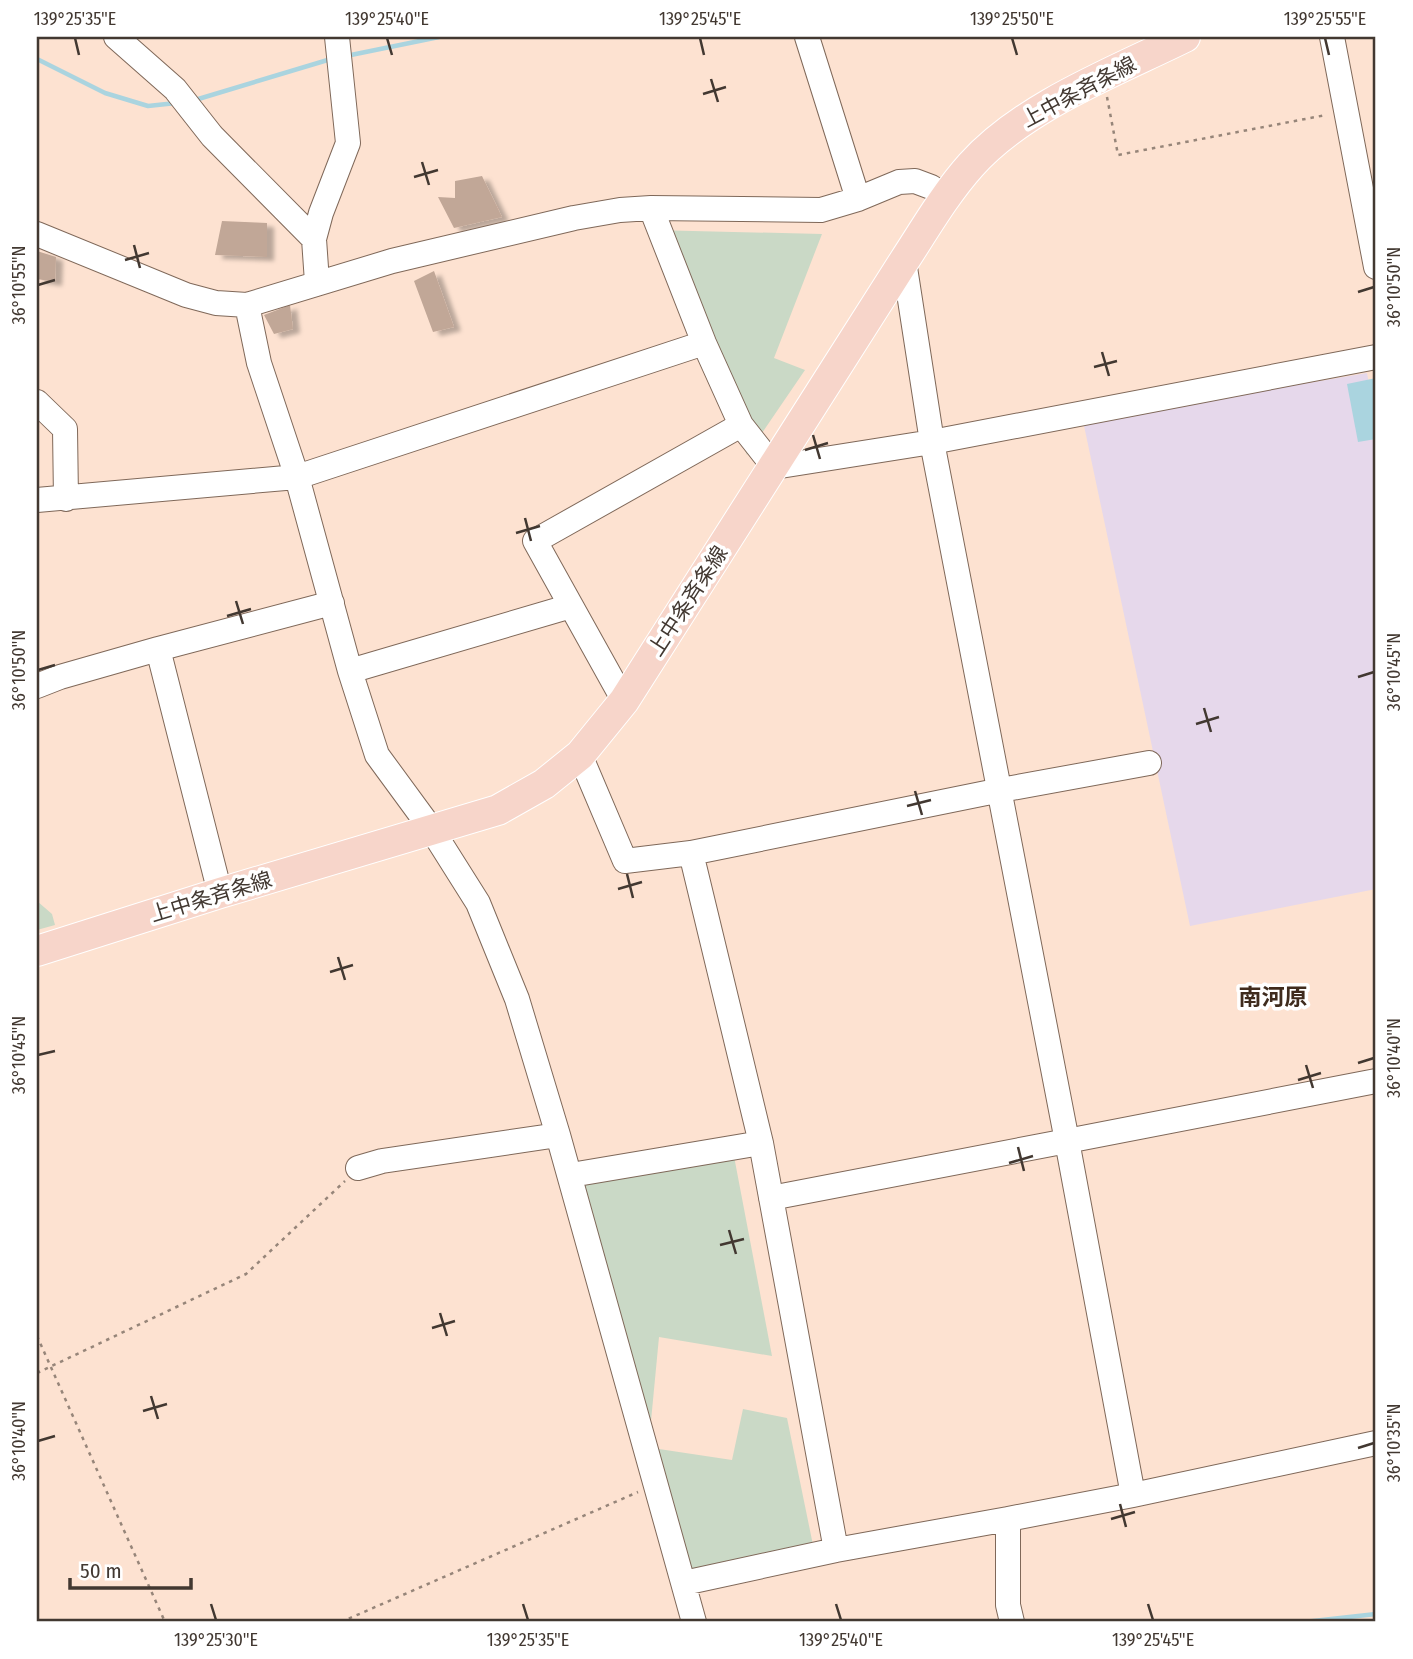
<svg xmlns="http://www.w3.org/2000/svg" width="1413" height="1659" viewBox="0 0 1413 1659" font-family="'Fira Sans Condensed','Noto Sans JP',sans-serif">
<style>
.education{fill:#e6d8eb}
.green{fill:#cad9c6}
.water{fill:#aad4df}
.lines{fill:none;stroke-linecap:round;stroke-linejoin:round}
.stream{stroke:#aad4df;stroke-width:4.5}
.building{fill:#c1a797;filter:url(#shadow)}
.minor-casing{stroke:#7f6859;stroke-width:26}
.major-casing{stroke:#fff;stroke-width:32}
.path{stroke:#968579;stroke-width:2.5;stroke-dasharray:3.5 5;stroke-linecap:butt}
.minor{stroke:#fff;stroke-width:24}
.major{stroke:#f7d5ca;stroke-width:30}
.ticks{fill:none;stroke:#423831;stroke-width:2.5}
.labels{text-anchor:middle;stroke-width:7;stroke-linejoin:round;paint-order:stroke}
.street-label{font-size:21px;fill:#423831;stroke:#fff}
.neighbourhood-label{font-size:23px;font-weight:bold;fill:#3f2b1d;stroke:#fff}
.neatline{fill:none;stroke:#423831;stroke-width:2.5}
.ticks-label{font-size:18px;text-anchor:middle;fill:#423831}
</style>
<defs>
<filter id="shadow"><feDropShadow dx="7" dy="4" stdDeviation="2" flood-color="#0004"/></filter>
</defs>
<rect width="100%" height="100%" fill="#fde2d1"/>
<path class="education" d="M1367,373L1376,421V889L1190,926L1083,421Z"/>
<path class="green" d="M652,230L822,234L774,358L805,370L747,455Z
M37,901L52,914L55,925L37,930Z
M733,1151L772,1356L659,1337L651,1421L630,1418L567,1183Z
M743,1409L787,1418L814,1550L677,1574L639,1446L732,1460Z"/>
<path class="water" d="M1376,378V439L1358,442L1347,384Z"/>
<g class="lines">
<path class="stream" d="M346,56L439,37
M37,59L105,93L148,106L176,103
M195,100L331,59
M1304,1622L1376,1614"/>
</g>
<path class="building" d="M482,176L502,217L454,228L438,197L455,198V181Z
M222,221L267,223V257L215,255Z
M37,251L56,257L55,282L37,279Z
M434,271L454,327L433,332L414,281Z
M290,305L293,329L274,334L264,315Z"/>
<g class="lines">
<g class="minor-casing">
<path id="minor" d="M116,37L175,89L212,136L314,239L317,282
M807,37L858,199
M1332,37L1376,267
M651,208L704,343L741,425L774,467L932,442L904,261
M37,234L186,295L216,303L247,305L392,261L574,218L620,210L651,208L821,210L858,199L899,182L915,181L931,187L947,197
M314,239L321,213L348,143L337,37
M247,305L259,363L297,477L350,671L377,755L432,830L478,903L517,999L558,1135L382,1161L358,1168
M1376,357L932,442L1067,1141L1376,1081
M37,402L65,429L66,499
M37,500L297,477L704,343
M350,671L571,606
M37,686L60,677L158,649
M624,701L535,541L741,425
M580,755L625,861L691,853L1001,790L1149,763
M691,853L761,1143L836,1550
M220,893L158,649L332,603
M558,1135L694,1622
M571,1175L761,1143
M771,1198L1067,1141L1133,1495
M1008,1519L1133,1495L1376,1443
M684,1583L836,1550L1008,1519V1605L1012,1622"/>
</g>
<g class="major-casing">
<path id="major" d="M37,951L220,893L498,810L544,784L580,755L624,701L904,261C925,229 945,194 971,165C1024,106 1114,72 1185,37"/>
</g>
<path class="path" d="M1107,97L1118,155L1326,115
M37,1336L165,1622
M37,1373L246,1274L345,1181
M341,1622L638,1492"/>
<use href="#minor" class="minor"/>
<use href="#major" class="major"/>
</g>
<path class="ticks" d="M75,38L79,55M387,38L392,55M700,38L704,55M1012,38L1017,55M1325,38L1329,55M711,79L718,102M703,94L726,87M422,162L429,185M414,177L438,170M134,245L140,268M125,260L149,253M38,285L55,280M1358,292L1374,287M1102,352L1109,376M1094,367L1117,361M813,435L820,459M805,450L828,443M525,518L531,541M516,533L540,526M236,601L243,624M227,616L251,609M38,670L55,665M1358,677L1374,672M1204,708L1211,732M1196,724L1219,717M915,791L922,815M907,806L931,800M627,874L633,898M618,889L642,882M338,957L345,980M330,972L353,965M38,1055L55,1051M1358,1063L1374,1058M1306,1065L1313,1088M1298,1080L1321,1073M1018,1147L1024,1171M1009,1163L1033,1156M729,1230L736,1254M720,1245L744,1239M440,1313L447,1336M432,1328L455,1321M151,1396L158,1419M143,1411L167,1404M38,1441L55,1436M1358,1448L1374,1443M1120,1504L1126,1527M1111,1519L1135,1512M211,1604L216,1620M523,1604L528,1620M836,1604L841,1620M1148,1604L1153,1620"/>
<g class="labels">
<g class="street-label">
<text transform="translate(1079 92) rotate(-28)" y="7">上中条斉条線</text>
<text transform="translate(688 601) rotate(-57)" y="7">上中条斉条線</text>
<text transform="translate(211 897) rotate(-17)" y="7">上中条斉条線</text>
</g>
<g class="neighbourhood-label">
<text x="1273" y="1005">南河原</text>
</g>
</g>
<rect width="1413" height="1659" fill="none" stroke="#ffffff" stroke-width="77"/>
<path d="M70 1578v10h121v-10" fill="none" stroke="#423831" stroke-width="3.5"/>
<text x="80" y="1578" font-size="21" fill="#423831" stroke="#ffffff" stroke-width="5" paint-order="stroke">50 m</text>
<rect x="38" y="38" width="1336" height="1582" class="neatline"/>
<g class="ticks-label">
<text x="75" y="25">139°25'35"E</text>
<text x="387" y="25">139°25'40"E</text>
<text x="700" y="25">139°25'45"E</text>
<text x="1012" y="25">139°25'50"E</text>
<text x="1325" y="25">139°25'55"E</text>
<text transform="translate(19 285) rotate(-90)" y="6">36°10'55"N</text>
<text transform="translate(1394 287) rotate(-90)" y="6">36°10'50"N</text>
<text transform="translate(19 670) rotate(-90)" y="6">36°10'50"N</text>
<text transform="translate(1394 672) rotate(-90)" y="6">36°10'45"N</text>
<text transform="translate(19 1055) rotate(-90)" y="6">36°10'45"N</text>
<text transform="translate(1394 1058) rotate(-90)" y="6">36°10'40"N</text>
<text transform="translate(19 1441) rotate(-90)" y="6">36°10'40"N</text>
<text transform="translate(1394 1443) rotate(-90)" y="6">36°10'35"N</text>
<text x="216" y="1646">139°25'30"E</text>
<text x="528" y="1646">139°25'35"E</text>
<text x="841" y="1646">139°25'40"E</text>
<text x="1153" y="1646">139°25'45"E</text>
</g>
</svg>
